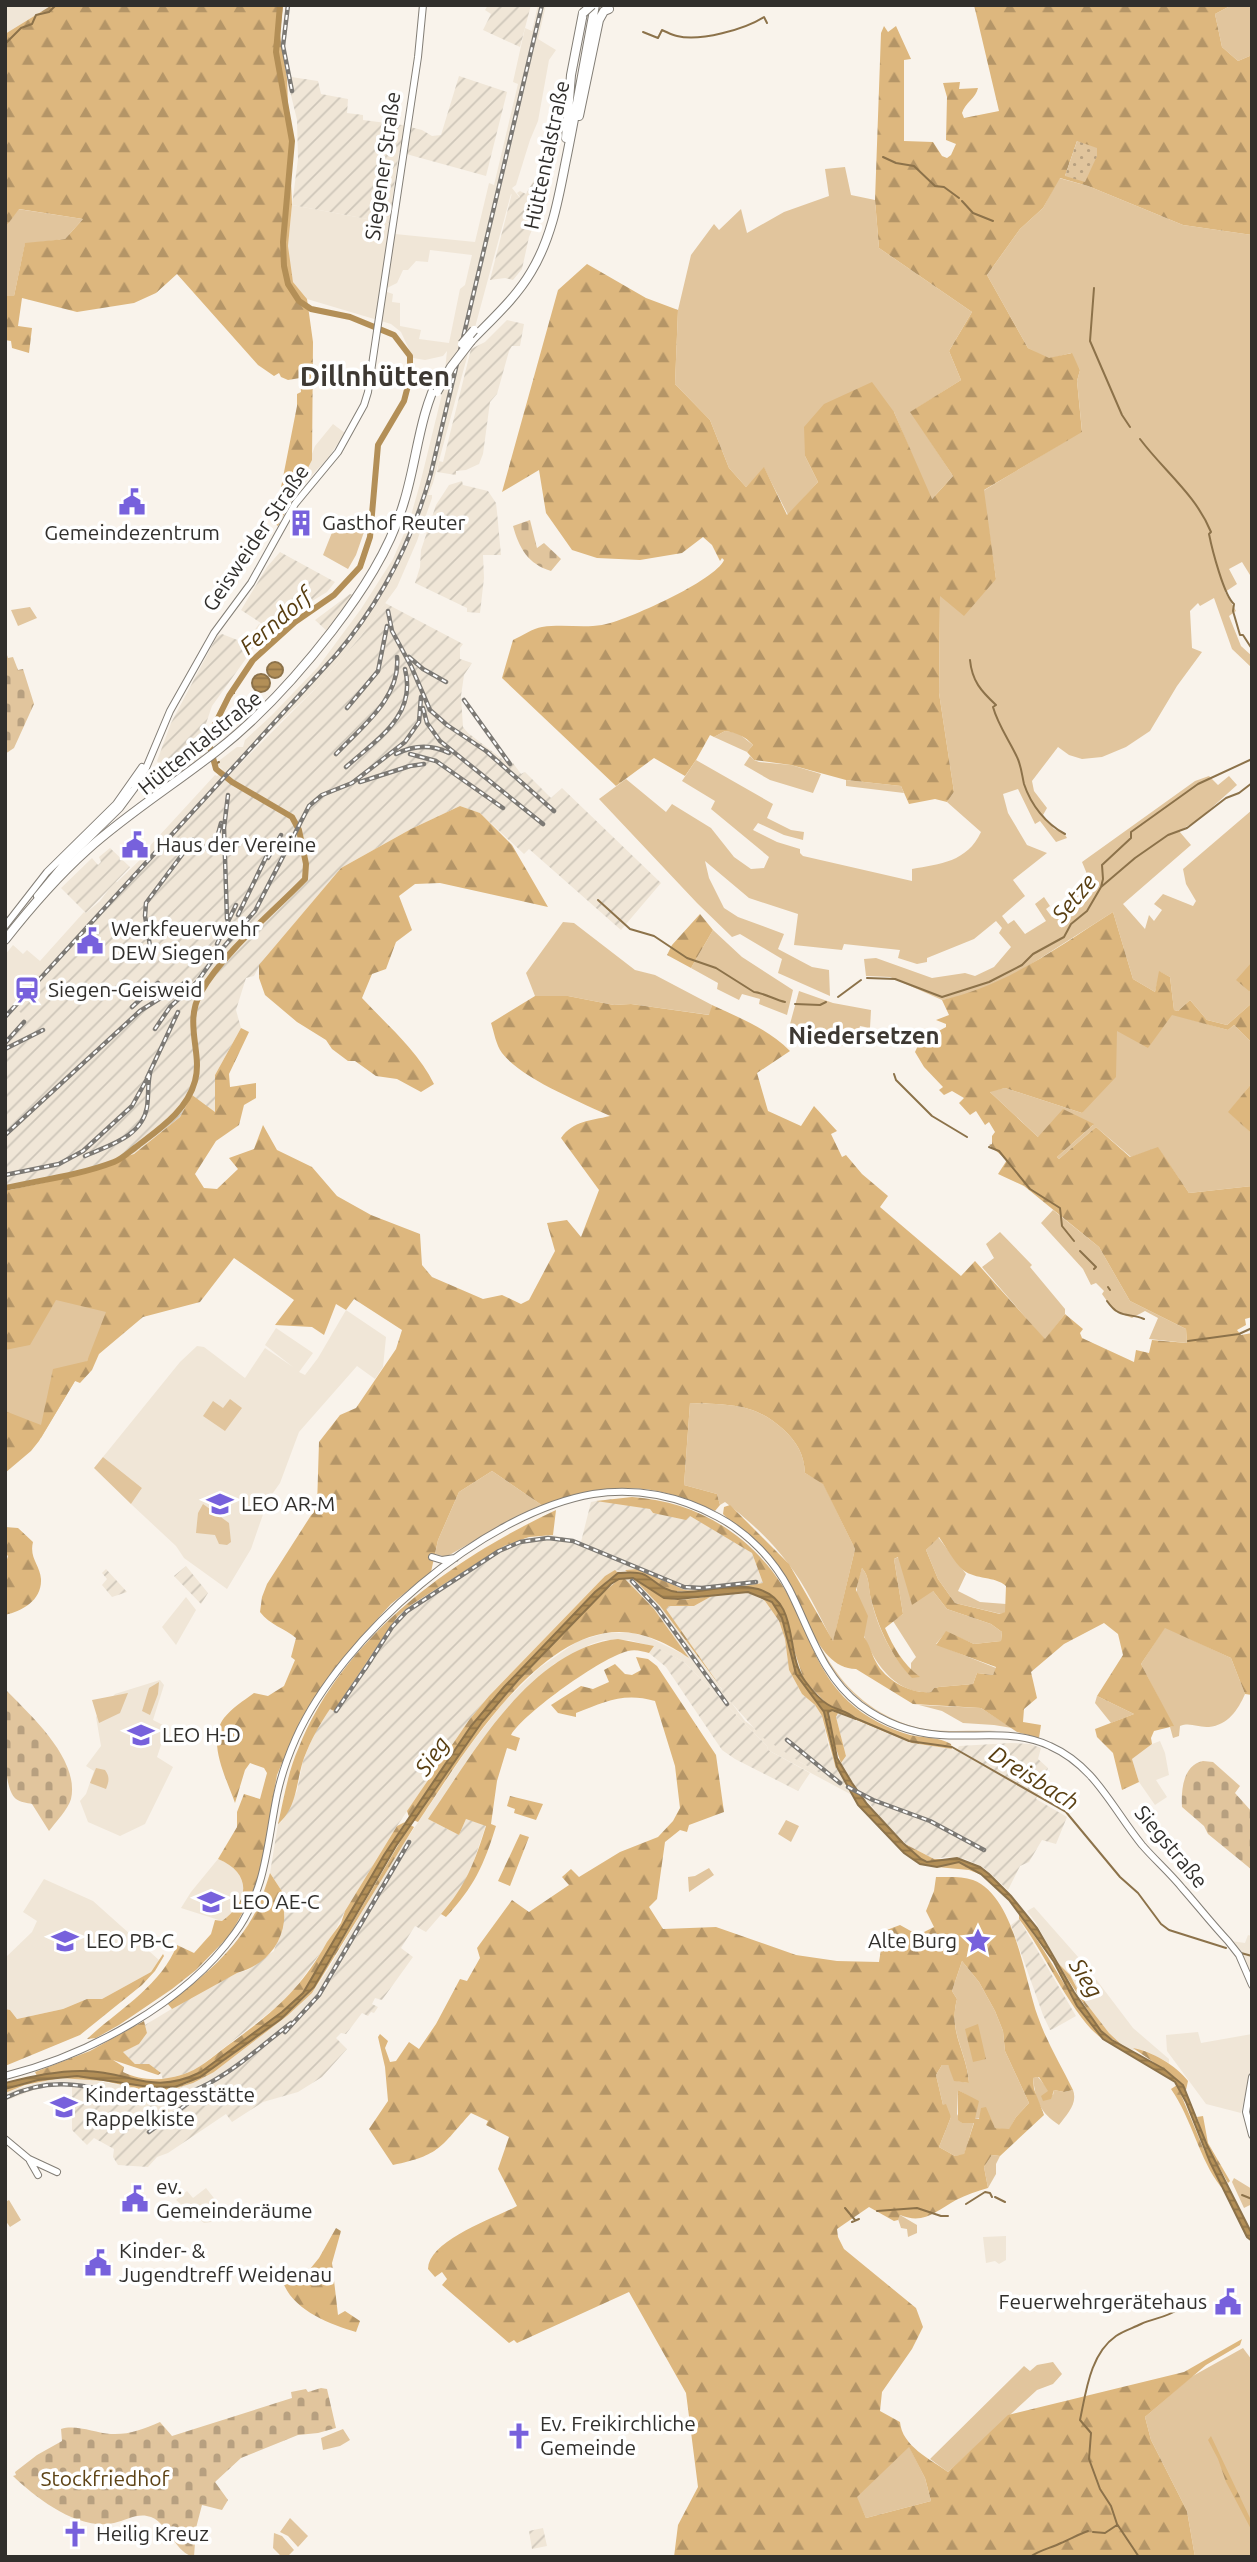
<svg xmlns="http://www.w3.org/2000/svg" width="1257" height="2562" viewBox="0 0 1257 2562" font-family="Ubuntu,sans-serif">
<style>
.built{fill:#f0e6d7;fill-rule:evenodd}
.industrial{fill:url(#industrial-furrows)}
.green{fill:#e1c59d}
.forest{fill:url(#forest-firs);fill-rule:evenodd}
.cemetery{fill:url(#cemetery-stones)}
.garden{fill:url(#garden-dots)}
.water{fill:url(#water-rules);stroke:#8c724a;stroke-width:2}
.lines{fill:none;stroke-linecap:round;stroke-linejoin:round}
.stream{stroke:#8c724a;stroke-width:2}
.river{stroke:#b38f57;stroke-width:6}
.major-casing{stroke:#837e76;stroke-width:8}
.highway-casing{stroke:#837e76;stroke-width:10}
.major{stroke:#fff;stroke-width:6}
.highway{stroke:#fff;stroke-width:8}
.rail-casing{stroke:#7c7974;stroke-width:4.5}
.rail{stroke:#fff;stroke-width:2;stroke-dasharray:5;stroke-linecap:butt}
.highway-bridge-casing{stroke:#837e76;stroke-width:10;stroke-linecap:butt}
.highway-bridge{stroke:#fff;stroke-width:8}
.labels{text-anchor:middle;stroke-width:7;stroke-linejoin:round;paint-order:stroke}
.street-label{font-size:21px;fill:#312f2c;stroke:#fff}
.poi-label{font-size:21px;fill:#312f2c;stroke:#fff;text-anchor:start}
.park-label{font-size:21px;fill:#5d4316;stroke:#fff}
.water-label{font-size:23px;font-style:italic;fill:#583e11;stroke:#fff}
.quarter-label{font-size:24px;font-weight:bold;fill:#3e3933;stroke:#fff}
.district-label{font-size:28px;font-weight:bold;fill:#3e3933;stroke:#fff}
</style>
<defs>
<pattern id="industrial-furrows" width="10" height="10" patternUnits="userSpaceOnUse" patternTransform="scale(1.75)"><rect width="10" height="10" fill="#f0e6d7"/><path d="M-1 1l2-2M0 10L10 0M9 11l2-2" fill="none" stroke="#cec6b9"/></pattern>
<pattern id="forest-firs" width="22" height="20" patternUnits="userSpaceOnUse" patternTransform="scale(1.75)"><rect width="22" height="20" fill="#ddb77e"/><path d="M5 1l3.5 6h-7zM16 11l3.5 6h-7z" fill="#b49567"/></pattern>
<pattern id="cemetery-stones" width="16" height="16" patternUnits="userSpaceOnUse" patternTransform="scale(1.75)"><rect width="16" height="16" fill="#e1c59d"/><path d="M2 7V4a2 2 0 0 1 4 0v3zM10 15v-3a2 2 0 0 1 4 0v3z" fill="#b7a080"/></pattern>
<pattern id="garden-dots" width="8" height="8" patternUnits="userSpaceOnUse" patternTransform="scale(1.75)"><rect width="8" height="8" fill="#e1c59d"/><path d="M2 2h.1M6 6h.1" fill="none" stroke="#b7a080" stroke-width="1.8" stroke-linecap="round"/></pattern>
<pattern id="water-rules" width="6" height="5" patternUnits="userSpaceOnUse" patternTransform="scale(1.75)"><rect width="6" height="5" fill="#b38f57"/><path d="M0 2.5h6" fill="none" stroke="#927548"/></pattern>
</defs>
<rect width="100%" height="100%" fill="#f9f3eb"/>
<path class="built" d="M5,5H52L5,34Z
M538,5H546L538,39L556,50L549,60L538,121L530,140L516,185L512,188L520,198L517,199L511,194L433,483L428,495H432V498L417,541L397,587L361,636L318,686L259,742L55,965L38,988L39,990L19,1009L24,1015L5,1035V955L13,945L23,954L27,950L40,961L84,912L86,913L100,901L115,881L117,882L144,856L147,849L215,775L217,776L223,770L216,763L237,747H243L245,740L272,715L318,667L361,609L393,559L409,522L420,484L443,390L447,351L443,356L425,360L413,358L401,332L391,324L307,299L293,282L289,264L288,246L292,205L389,223L395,234L475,242L489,183L494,185L518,84L513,82L525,28L532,31ZM430,250L472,255L465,285L460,289L449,343L419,339L421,330L400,326V303L392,302L393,294L387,292V288L397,283L403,270H408L416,261L428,262Z
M333,424L345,433L328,458L303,485L301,483L315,446Z
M346,1310L386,1337L383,1367L375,1379L357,1366L299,1432L280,1483L268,1500L251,1549L227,1589L184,1558L176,1546L131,1504L142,1488L103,1457L180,1362L197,1346L204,1347L245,1378L265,1348L293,1367L265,1345L276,1328L313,1353L299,1372L305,1375L318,1358Z
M601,1557L618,1564L654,1598L745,1721L800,1762L867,1798L865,1802L768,1750L767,1746L684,1662L655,1647L629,1640H604L591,1644L554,1664L527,1689L504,1713L404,1855L322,1995L306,2015L288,2032L286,2029L214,2081L190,2094L153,2097L72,2082V2085L39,2088L5,2101V2093L9,2091L52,2079L81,2078L153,2091L214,2072L287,2016L312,1993L329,1968L390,1864L468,1748L503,1703L539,1668L578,1641L606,1633H633L648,1637L687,1656L654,1609Z
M186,1597L196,1610L176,1645L162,1627Z
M160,1680L164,1685L153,1720L167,1727L157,1757L173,1767L145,1824L120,1836L88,1822L80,1801L86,1794L94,1771L86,1766L101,1746L96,1717L115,1694Z
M1160,1741L1165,1753L1169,1775L1156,1780L1167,1797L1155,1805L1139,1782L1132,1759L1152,1744Z
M218,1859L232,1865L242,1877L244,1891L233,1914L222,1921L181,1908L191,1892Z
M44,1879L93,1901L159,1960L151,1972L102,1999H87L63,2009L17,2019L10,2010L5,2009V1958L32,1932L37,1921L23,1912Z
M1034,1907L1086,1966L1133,2028L1169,2059V2063L1144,2050H1133L1124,2047L1109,2033L1082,1998L1070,1975L1057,1962L1036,1923L1027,1911Z
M1248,1935L1252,1936V1975L1231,1941L1245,1943Z
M1198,2032L1201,2043L1252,2034V2063L1241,2113L1206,2104L1167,2051L1166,2035Z
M206,2188L224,2211L211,2222L204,2223L176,2200L187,2191L193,2198Z
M1006,2236V2260L999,2264L995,2261L986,2263L983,2237Z"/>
<path class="industrial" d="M488,5H531L520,47L483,30L491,14L485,10Z
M459,76L507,92L486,176L399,152L389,223L292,205L298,159L297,120L290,91H293L291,77L318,81L321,94L348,99L347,113L363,115V120L402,125L422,130L432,136L441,135Z
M552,159L544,201L529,237L522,269L513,280L505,278L490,280L512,193L517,199L520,197L517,193L520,191L526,194L538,173Z
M507,320L524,324L520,346H512L509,351L497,394L490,402L483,454L479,464L466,470L456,471V475L437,472L439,461L443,462L471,349L485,342Z
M462,481L463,485L488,491L496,503L497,512L501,555H483L484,578L480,613L467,612V608L415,583L420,567L421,550L436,505L449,485Z
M280,552L335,582L327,592L294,612L283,623L280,621L273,631L241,610L267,567Z
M350,594L353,595L328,632L315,620Z
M385,603L463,644L460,648V659L472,663L464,675L461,696L463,727L468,733L510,765L513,763L521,774L525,772L551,798L562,788L661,883L621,930L529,849L524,854L480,813L460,806L411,829L341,868L260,965L254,976L246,978L236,1010L241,1028L215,1075V1113L192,1096L180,1117L134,1154L47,1182L5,1191V1035L23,1015L18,1010L38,990L37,988L55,965L222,782L318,686L361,636Z
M259,624L270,631L258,647L255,646L212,706L200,741L202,756L169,781L157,761L171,723L217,636L222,634L245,643Z
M110,848L130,867L86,913L61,888L92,858L98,865L101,862L99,857Z
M596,1501L621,1503L650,1509L653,1513L690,1516L727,1536L752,1553L763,1583L701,1591L685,1590L637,1569L617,1570L605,1576L489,1696L469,1720L397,1826L345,1911L332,1937L288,1998L194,2071L163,2080L161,2073L135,2064L122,2052L139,2044L147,2033L145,2025L198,1993L237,1973L248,1970L274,1951L284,1918L281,1908L283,1893L270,1873L278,1824L282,1821L297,1791L303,1761L316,1729L330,1708L333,1710L398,1616L411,1605L504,1546L516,1540L553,1535L581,1542L591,1502Z
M186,1566L208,1593L201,1604L174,1576Z
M106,1569L127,1592L112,1597L102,1585L107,1579L102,1573Z
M748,1592L765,1601L779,1621L785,1639L789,1670L802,1694L815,1705L822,1716L829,1748L837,1769L846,1756L836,1717L838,1713L912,1743L957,1750L959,1746L1011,1743L1030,1744L1041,1748L1038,1759L1048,1768L1036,1799L1067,1817L1056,1844L1042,1840L1029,1862L1020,1866L1008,1890L983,1867L965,1859L946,1857L934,1859L907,1845L881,1818L860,1791L846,1783L844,1786L800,1762L762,1737L721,1691L722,1689L665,1609L669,1606H694L712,1596Z
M654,1646L684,1662L767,1746L768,1750L810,1773L798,1791L735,1759L722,1750L666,1667L649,1653Z
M428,1819L459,1835L466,1819L486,1825L469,1875L458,1895L426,1932L415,1926L401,1948L413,1957L382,2000L375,1998L372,2004L378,2007L374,2013L371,2012L368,2016L362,2013L346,2034L341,2033L336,2038L347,2049L322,2077L298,2092L263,2102L232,2122L226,2114L168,2153L157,2157L148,2167L118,2165L113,2157L114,2149L94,2138L87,2145L72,2130V2082L153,2097L190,2094L214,2081L285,2029L288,2031L306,2015L322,1995L404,1855Z
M1019,1919L1076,2016L1053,2029L1050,2030L1043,2015L1011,1925Z
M543,2528L547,2546L532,2549L529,2531Z"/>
<path class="green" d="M1232,5H1252V55L1238,61L1222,47L1215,14Z
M845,167L851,195L875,200L879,248L972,312L949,351L961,380L911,412L953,476L931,500L894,412L805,456L818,482L788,515L764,468L746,487L729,468L710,420L675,384L678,310L691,255L714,224L719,230L741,209L747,233L784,212L829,196L825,169Z
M1059,178L1088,186L1183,225L1252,235V573L1250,575L1242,562L1229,569L1237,584L1225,592L1236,611L1229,616L1241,646L1252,656V668L1232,649L1214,598L1200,606L1198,603L1190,611L1192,648L1202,652L1177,686L1150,731L1126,747L1102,757L1082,759L1069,755L1058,747L1032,781L1034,791L1047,808L1043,815L1054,829L1064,833L1067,838L1056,842L1040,821L1035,824L1018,789L1003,794L1008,813L1027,845L1047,853L1013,880L1025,896L1002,916L1008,924L1014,920L1025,934L1046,921L1035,904L1044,897L1050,906L1046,909L1052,917L1068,902L1092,886L1082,862L1195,781L1209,776L1218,785L1229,776L1237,785L1198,820L1179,831L1191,845L1123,904L1145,929L1149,915L1154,921L1162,910L1154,904L1163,894L1193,906L1196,901L1186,884L1183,869L1252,810V1003L1227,1025L1207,1020L1190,1000L1178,1011L1174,1010L1170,977L1160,972L1155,992L1133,979L1113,912L1025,968L995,984L968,995L942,1000L890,977L866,976L864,959L876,958L932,978L965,973L975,976L994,967L1011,947L999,933L1002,928L996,921L974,939L927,958V962L917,964L898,958L900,950L844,944L842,950L794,945L798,914L749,898L705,861L709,878L724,908L738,917L784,934L778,949L812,967L829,970L830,996L778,973L782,959L740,934L732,937L697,903L599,799L626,779L666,812L672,804L711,828L734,857L751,869L764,868L769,857L711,809L715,801L682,781L696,760L773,804L767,818L791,830L804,832L803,840L784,835L758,823L753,830L777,842L800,849V853L803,856L912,881V869C940,864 967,862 981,832L947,802L954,792L939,693L940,595L996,579L983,491L1082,431L1077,381L1080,370L1071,353L1049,359L1028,348L987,275L1020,229L1043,208Z
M18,209L83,219L65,239L25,244L14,296H5V228Z
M337,520L364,532L356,555L348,569L323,555Z
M30,607L37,618L18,626L11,610Z
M725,731L738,733L753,745L747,752L714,737Z
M750,756L754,760L759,762L791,765L821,774L813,793L770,780L744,765Z
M846,780L901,786L904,793L846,786Z
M563,922L574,923L635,970L655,975L712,1005L710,1015L631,1004L614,1005L568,996H535L526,973Z
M713,930L742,957L793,990L787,1015L759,1004L760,999L742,994L739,1000L717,989L718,983L691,968Z
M799,991L833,1003L871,1010L870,1028L860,1026L856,1044L851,1043V1039L846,1037L843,1046L833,1043L832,1038L830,1044L820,1041L814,1044L808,1042L813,1033L790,1024Z
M1172,1014L1228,1030L1234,1025L1252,1043V1083L1229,1112L1252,1134V1186L1189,1193L1158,1148L1131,1157L1096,1127L1059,1159L1057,1157L1093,1125L1038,1137L989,1091L1005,1088L1082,1113L1117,1030Z
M1053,1210L1099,1247L1130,1301L1186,1329L1187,1343L1149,1339L1158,1318L1145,1311L1132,1318L1114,1311L1102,1294L1104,1291L1096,1283L1091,1285L1083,1269L1041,1223Z
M1000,1232L1032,1265L1030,1267L1065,1309V1314L1045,1340L982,1267L994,1258L986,1244Z
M5,1264L136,1295L106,1329L41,1438L5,1425Z
M230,1399L242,1408L225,1431L203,1416L213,1401L223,1408Z
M690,1403C728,1405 753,1402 783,1429C797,1442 804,1454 805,1473L823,1483L855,1549L833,1642C819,1615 806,1586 787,1562C770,1539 747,1519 725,1502L720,1505L717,1494L684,1485Z
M103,1457L142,1488L131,1504L94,1468Z
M492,1471L543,1506L498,1527L446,1557L435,1554L438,1540L459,1492Z
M203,1504L229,1523L231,1542L227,1545L219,1544L215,1535L196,1533L198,1513Z
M938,1537L966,1574L958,1591L980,1602L1006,1604V1612L1001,1614L955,1603L938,1579L926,1550Z
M899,1557L933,1591L947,1609L991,1624L1002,1632L1001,1641L974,1644L946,1632L936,1644L996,1668L993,1675L977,1673L973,1684L939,1687L934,1688L931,1692C883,1697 853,1630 857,1589C857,1582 860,1574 862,1568C870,1577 868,1587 871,1599C877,1626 892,1658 912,1677H919L911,1670V1663L916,1657L893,1621L903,1614L894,1559Z
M1165,1627L1231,1658L1245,1694C1238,1710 1228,1725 1209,1727C1198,1728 1191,1722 1180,1726L1179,1736L1173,1738L1170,1727L1173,1726L1141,1664Z
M819,1645C826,1656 832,1667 840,1677C862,1705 896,1726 932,1730C953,1732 976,1730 997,1731C976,1732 953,1734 932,1731C882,1725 839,1691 819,1645Z
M159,1682L158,1694L150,1715L142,1711L149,1688Z
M128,1693L120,1713L99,1723L92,1700Z
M1097,1696L1134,1714L1111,1723L1095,1703Z
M919,1705L981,1708L1012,1728L994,1725L963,1723L942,1711Z
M96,1768L105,1770C110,1777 109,1781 106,1789L90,1783Z
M786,1820L799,1826L791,1842L778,1834Z
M709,1868L714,1875L689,1892L688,1877L695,1876Z
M962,1961L979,1982L995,2011L1003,2031L1005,2051L1029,2103L1016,2117L1009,2130L995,2128L988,2117L975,2119L970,2097L958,2090L957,2114L962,2123L974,2122L964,2155L955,2156L939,2147L951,2117L943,2105L936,2075L942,2065H948L957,2081L969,2083C967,2051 948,2033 957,1999L952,1991Z
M1038,2077L1053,2095L1054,2090L1064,2092L1073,2090C1078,2104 1067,2114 1059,2125C1040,2112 1036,2102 1033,2078Z
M992,2155L1000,2156L996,2164V2174L988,2188L984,2167Z
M1234,2178L1252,2189V2204L1244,2208L1232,2182Z
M9,2200L21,2220L10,2227L5,2220V2202Z
M900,2215L917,2225V2233L908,2237L907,2229L901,2228L898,2219Z
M1243,2348L1252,2360V2557H1195L1187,2511L1151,2440L1145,2417L1191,2377Z
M1053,2362L1062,2374L1053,2384L1037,2390L948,2472L930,2459L1024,2366L1030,2371L1037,2365Z
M343,2429L350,2440L340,2446L323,2450L321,2438Z
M909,2446L925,2478L931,2501L866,2518L856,2497Z
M290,2518L308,2536L298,2547L288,2536L280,2532Z
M274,2533L282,2536L294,2550L287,2557H282L273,2548Z"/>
<path class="forest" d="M52,5H283L280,34L287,78L292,205L288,246L293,282L307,299L313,342L312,460L278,526L274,523L297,406V394L301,392L300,378L288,380L281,377L279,373L274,376L258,365L177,274L156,293L134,303L77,312L22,298L18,326L32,328L29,353L12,348L11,341L5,340V296H14L25,243L65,239L83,219L19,209L5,228V34Z
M974,5H1232L1215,14L1222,47L1238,61L1252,55V235L1183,225L1088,186L1060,178L1043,208L1020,229L987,275L1028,348L1049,358L1072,353L1080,370L1077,381L1082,432L984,490L996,579L964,616L940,596L939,693L954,792L947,802L935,799L909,804L901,786L846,780L791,765L754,760L747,752L753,745C745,736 737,733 725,731L714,737L710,735L696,760L685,776L654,758L616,786L502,678L513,640C522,636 533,628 542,627C562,624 583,628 602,625C626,621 716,580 724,560L722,558L720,561L712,545L703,537L682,553L640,560L597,558L572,550L546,513L539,470L502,492L558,290L587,264L646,298L678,310L675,384L710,420L729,468L746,487L764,467L787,515L818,482L805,456L804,427L824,404L872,382L894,412L932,499L953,476L910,412L961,380L949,351L972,312L879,248L875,200L881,33L884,26L888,32L896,26L911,59L904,60V141L933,142L942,156L947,158L951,155L956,144L946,140L947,97L943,83L960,82L959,89L978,88C976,98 965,103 962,113L964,118L999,111ZM1077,141L1097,156L1065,176Z
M460,806L480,813L512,845L548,907L440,883L415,884L399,896L412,930L396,942L386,969L372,974L362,998C387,1025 418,1051 434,1084L421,1092L397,1079L376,1076L355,1061H348L332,1049L326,1040L297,1022L265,995L259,978V965L341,868L411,829Z
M1113,912L1133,979L1155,992L1159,971L1170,977L1174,1010L1178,1011L1190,1000L1207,1020L1227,1025L1252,1003V1043L1234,1025L1228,1030L1172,1015L1148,1048L1117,1031L1116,1077L1082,1113L1005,1088L990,1092L1038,1137L1063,1109L1094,1124L1057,1157L1059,1159L1096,1127L1130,1157L1158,1147L1189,1193L1252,1186V1317L1245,1319L1246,1325L1237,1330L1241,1335L1252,1333V1695L1245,1694L1231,1658L1165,1628L1141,1664L1174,1726L1154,1731L1151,1738L1152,1744L1132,1759L1139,1782L1122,1790L1113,1753L1097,1737L1095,1729L1134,1714L1097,1696L1123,1655L1118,1634L1104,1623L1064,1644L1031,1672L1037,1698L1024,1709L1023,1722L1041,1725L1039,1738L1017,1732L981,1708L913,1704L856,1669C813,1669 800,1590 775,1562C760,1544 739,1531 723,1514L724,1507L730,1505L789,1564L833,1641L855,1549L823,1484L805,1473C804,1454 797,1442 783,1429C753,1402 728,1405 690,1403L684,1485L717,1494L720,1505L715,1511C648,1480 611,1483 543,1506L492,1471L459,1492L438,1540L431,1572L391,1604L359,1639L319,1691L300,1721L277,1775L261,1867L253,1894L230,1935L196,1970L172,1989L119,2025L96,2038L87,2039C118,2010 161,1986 177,1945L194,1953L211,1934L215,1920L222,1921C250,1901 252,1873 218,1859L237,1827V1812L244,1794L260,1799L267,1773L264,1768L250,1763L245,1770L235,1803C227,1779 206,1742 224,1718C232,1708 243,1701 254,1693L268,1696L284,1686L295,1660L291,1657L296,1638C284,1628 270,1625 260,1612L262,1597L267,1584L317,1506L319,1442L340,1415L356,1408L396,1349L402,1330L354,1299L346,1310L336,1304L324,1335L312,1327L275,1325L294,1300L234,1258L200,1302L143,1317L99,1354L92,1370L80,1383L75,1381L39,1441L31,1451L5,1473V1411L41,1425L53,1369L87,1361L106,1312L56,1300L30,1345L5,1350V1191L47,1182L134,1154L180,1117L192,1095L215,1112V1075L241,1028L249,1032L229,1074L230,1087L256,1083V1098L244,1105L239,1125L216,1141L195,1174L204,1188L217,1189L238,1169L229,1158L254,1149L263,1125L277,1150L312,1167L337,1196L371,1215L420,1234L422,1265L432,1277L483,1299L502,1295L521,1304L529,1300L555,1251L547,1223L567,1220L581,1237L599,1190L561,1138C574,1120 590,1121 610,1116C581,1102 522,1079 502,1053C496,1045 494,1032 491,1023L535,996H568L614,1005L631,1004L709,1015L712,1005C740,1018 768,1029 790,1051L757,1073L768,1111L801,1126L814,1106L837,1131L831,1134L842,1157L846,1155L862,1174L888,1196L880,1207L961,1276L975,1261L1045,1339L1065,1314L1083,1329L1080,1333L1082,1338L1134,1362L1136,1350L1149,1353L1152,1340L1187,1343L1186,1329L1130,1301L1099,1247L1024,1186L998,1174L1007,1160L989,1145L992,1144V1136L995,1132L989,1122L985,1125L976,1111L970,1115L959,1103L964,1098L952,1091L944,1095L939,1090L943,1087L924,1067L915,1052L922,1037L924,1039L946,1027V1024L936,1020L949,1015L942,1000C1006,986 1058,947 1113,912ZM939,1537C946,1547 954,1562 963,1570C976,1580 995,1576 1006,1586L1005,1612L1000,1614L955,1603L938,1579L926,1550ZM898,1557L912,1605L933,1591L947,1609L991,1624L1002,1632L1001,1641L974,1644L946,1631L936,1645L996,1667L993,1675L977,1673L973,1684L939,1687L934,1688L931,1692C911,1694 886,1681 876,1662C871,1653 870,1645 864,1637L868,1616L856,1590L862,1568C870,1577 868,1588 871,1599C878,1627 892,1658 912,1678L920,1677C902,1663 894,1648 885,1628L903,1614L894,1559Z
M700,914L713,930L691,968L667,955L672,945Z
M1252,962V990L1249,991L1236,980Z
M1252,1083V1134L1228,1112Z
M632,1497C707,1502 767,1546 798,1614C812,1646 822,1677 849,1702C865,1717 889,1729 910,1735C924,1738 939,1737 951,1744L952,1749L912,1743L849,1717L855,1718L854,1716L827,1704L804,1680L795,1653L786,1615L761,1590L736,1587L763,1583L752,1553L690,1516L686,1520L653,1513L650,1509L596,1501Z
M556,1510L553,1535L529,1537L504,1546L411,1605L398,1616L386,1633L334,1711L330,1709C319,1725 311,1740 304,1758C296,1780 298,1807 278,1824C284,1798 288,1771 299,1747C344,1636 452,1559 556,1510Z
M5,1527L18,1528L33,1542C29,1558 40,1565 41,1579C42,1600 23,1611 5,1615V1566L8,1556L5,1553Z
M637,1569L685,1590L701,1591H668L644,1575L628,1573L625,1570Z
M615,1570L618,1573L608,1580L504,1687L471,1726L409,1817L407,1811L469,1720L489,1696L605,1576Z
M633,1578C645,1581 651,1591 661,1596C675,1603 697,1598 712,1596L694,1606H669L666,1609L722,1689L660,1606Z
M619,1579H625L654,1609L689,1658C669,1644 644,1632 619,1632C535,1632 460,1760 418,1822L413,1820L470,1737L498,1702L597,1598Z
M754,1593L772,1602L782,1618L796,1674L824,1712L837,1765L836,1769L822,1716L815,1705L802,1694L789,1670L785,1639L779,1621L765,1601Z
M618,1639L654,1646L649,1653C642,1651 635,1649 628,1651C602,1657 524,1713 511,1735L520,1738L516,1751L507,1748L497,1781L491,1824L496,1826C484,1865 474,1887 446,1917L441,1914C466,1886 475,1861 486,1826L466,1819L459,1835L428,1819C473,1754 531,1648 618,1639Z
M636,1657L648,1659L657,1666L716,1755L724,1812L689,1825L687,1832L680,1830L665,1842L657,1899L649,1907L663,1929L716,1927L796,1955L837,1961L879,1962L884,1931L900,1925L918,1935L934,1927L926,1911L934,1891L936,1877C948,1877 962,1876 973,1880C1015,1896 1024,1979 1038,2017C1047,2043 1061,2065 1073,2090L1064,2092L1054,2090L1051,2099L1043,2101L1041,2096L1048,2091L1039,2077L1033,2078L1034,2089L1044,2115L1000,2156L992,2155L984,2167L988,2188C977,2191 966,2195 956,2200C936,2211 924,2225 900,2215L898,2220L894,2221L869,2207L837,2229L838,2237L844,2249L916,2308L923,2327L912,2349L882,2392L880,2411L900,2422C902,2446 930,2459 948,2472L1008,2415L1184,2372L1242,2339L1240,2345L1206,2365L1145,2417L1151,2440L1187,2511L1195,2557H674L678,2525L698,2487L686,2393L629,2292L517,2343L514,2340L509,2343L442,2285L447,2279L442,2272L435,2277L428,2269C429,2240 493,2219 517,2206L498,2169L509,2137L486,2125L488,2121L471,2113C440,2147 441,2155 393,2165L369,2129L388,2101L385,2067L378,2037L380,2034L388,2041L385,2048L390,2062L396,2061L409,2042L419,2049L436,2024L460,1979L467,1981L480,1958L477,1948L512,1900L529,1912L569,1885L562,1877L571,1869L579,1877L620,1852L658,1837L673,1821L680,1808L675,1766L655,1701C623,1692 605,1702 576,1713V1717L558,1713L551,1705L581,1686L593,1689L609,1682L604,1670L615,1664L625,1674L632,1675L641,1670ZM962,1961L979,1982L995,2011L1003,2031L1005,2051L1029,2103L1016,2117L1009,2129L995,2128L986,2107L981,2108L979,2119H975L979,2101L958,2090V2120L962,2123H974L964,2154L955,2156L939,2147L951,2117L946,2104L943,2105L936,2075L942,2065H948L954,2081L969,2083C967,2052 948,2033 957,1999L952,1991ZM909,2447L925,2478L931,2501L866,2518L857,2497Z
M829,1710L838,1713L836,1717L846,1756L841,1763L833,1740Z
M510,1796L543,1804L536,1820L514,1813L515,1809L507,1806Z
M405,1822L384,1855L303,1993L282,2012L201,2072C154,2095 133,2075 87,2071C71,2070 53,2074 37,2076L35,2072L90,2051L144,2021L147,2033L139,2044L123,2052L135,2064H149L161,2073L158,2075L113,2060L124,2067L123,2072C142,2081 162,2081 181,2075C199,2070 212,2057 227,2046C271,2014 300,1991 327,1942L341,1923L345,1911L397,1826Z
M410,1825L414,1827L312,1993L287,2016L214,2072L193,2083L170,2090L140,2089L104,2081L60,2078L25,2085L5,2093V2089L38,2080L77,2076L156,2088L186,2084L225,2060L281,2019L307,1995L321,1976Z
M520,1834L529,1837L510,1886L498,1881Z
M907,1845L934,1859H953C931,1866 922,1861 906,1847Z
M959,1862L981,1873L1011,1902L982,1875L969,1870L937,1867Z
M270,1873L283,1893C282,1903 285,1912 284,1921C281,1948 262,1966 237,1973L172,2009L167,2003C202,1979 238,1948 257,1909C262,1898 266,1885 270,1873Z
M1019,1913C1049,1954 1070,2000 1103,2039C1075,2022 1042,1948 1019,1919Z
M163,1954L164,1956L155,1971L142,1985L80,2035L5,2066V2009L10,2010L17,2019L63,2009L87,1999H102L151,1972Z
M1057,1962L1070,1975L1082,1998L1109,2033L1124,2047L1101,2031Z
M978,2024L986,2059L973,2062L965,2029Z
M1133,2048C1151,2051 1177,2066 1188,2081L1186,2090L1172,2075Z
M1177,2085L1204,2150L1223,2186L1221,2187C1199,2159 1192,2119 1171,2089Z
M1203,2116L1208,2143L1230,2181L1228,2183L1206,2144L1197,2117Z
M336,2228L341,2231L332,2263L338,2315L345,2311L360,2321L356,2332C329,2324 290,2309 282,2279L297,2285L319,2258Z
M1211,2436L1250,2518L1252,2531L1226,2482L1218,2459L1208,2440Z"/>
<path class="cemetery" d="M530,520L537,548L544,543L561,559L551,571C528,564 519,548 513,526Z
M5,650L8,658L13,657L18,670L23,669L34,704L14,748L5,754Z
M5,1689C30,1715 80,1759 71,1799C68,1809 56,1822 49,1831L32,1804C27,1803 20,1802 16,1799C0,1787 5,1711 5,1689Z
M1203,1761L1213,1762L1240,1786L1235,1793L1252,1812V1870L1208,1834L1204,1826L1182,1807C1181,1790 1183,1765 1203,1761Z
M321,2388L327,2389L336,2428L318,2433L298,2435L241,2458L215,2482L228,2500L222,2510L202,2505L196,2528L194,2557C174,2552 169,2524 151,2517C139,2512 126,2520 114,2523C79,2531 37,2499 13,2476L16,2475L15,2472L37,2455L62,2441L61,2429C76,2424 95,2433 111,2434C129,2435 143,2429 160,2422L172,2436L292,2398L291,2392L306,2389L308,2392Z"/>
<path class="garden" d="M1077,141L1097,148V156L1085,182L1065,176Z"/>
<path class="water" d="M267 670a8 8 0 1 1 16 0a8 8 0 1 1-16 0Z
M252 683a9 9 0 1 1 18 0a9 9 0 1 1-18 0Z
M618,1573C627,1573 637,1571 645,1575C657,1582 662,1590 677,1592C704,1594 732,1581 758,1589C801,1602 784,1653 805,1681C811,1689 819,1699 827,1704C836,1710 848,1711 856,1719L832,1710L828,1712L837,1758L852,1783L867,1804L903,1843L921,1859L927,1862L957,1858L980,1867L989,1874L1011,1896L1037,1928L1074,1992L1101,2031L1112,2040L1164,2069L1183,2085L1207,2145L1252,2234V2241L1247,2237L1210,2162L1186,2102L1175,2082L1103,2039L1077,2006L1054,1962L1035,1935L1009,1900L981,1874L959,1862L937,1867L920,1864L904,1853L858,1805L837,1767L824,1712L796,1674L782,1618L772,1602L748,1592L678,1599L664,1598L633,1578L619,1579L611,1584L518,1680L482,1722L396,1846L314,1987L281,2019L200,2077L175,2087L156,2088L77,2076L38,2080L5,2089V2083C30,2077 59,2070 85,2071C132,2072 152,2096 201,2072L282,2012L303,1993L384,1855L471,1726L504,1687L595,1592Z"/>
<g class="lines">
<path class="stream" d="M643,32L658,38L662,30C667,32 672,35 677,36C700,42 745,29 764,17L767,23
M5,44L21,28L32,24L36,15L49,12L56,5
M883,157L896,163L914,166L935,186L944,187L959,198
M962,201L973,213L993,221
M1094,288L1090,341L1122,415L1130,427
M1140,439C1164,471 1196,495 1211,532L1209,534C1212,549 1224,596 1234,604L1233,611L1240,635H1243L1252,649
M970,660C972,681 981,691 996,705L993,707C998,725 1009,740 1017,757C1021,765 1022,775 1024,784C1031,805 1046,824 1065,834
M232,692L234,693
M215,764L219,762
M1101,887L1103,879L1102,865L1131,838V832L1198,784L1252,759
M598,900L630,929L654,936L687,958L716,968L754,992C761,992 776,1000 785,1002
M867,978L895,979L942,997L989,982L1022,965L1033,954L1064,937L1071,924L1087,911L1101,887L1135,858L1168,835L1187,828L1226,798L1239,793L1252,783
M838,997L861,980
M795,1004L820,1005L826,1002
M894,1074L896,1080L932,1116L967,1137
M989,1147L999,1151L1030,1189L1060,1208L1062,1226L1074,1241
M1080,1251L1096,1267L1094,1269
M1108,1287L1110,1290
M1107,1301C1120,1320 1129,1312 1144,1319
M1188,1341L1239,1334L1252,1328
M855,1718L909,1741L952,1747L1066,1812L1120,1877L1138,1893L1161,1924L1169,1930L1226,1948
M1241,1953L1252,1956
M1242,2195L1252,2199
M995,2197L1005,2202
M966,2204L985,2192L990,2193L992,2197
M845,2208L855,2220
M877,2211L917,2208L941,2216H948
M852,2222L859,2219
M1093,2532L1105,2533L1117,2525
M5,2554L7,2557
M1030,2557C1039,2550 1051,2548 1061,2543C1071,2539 1077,2535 1088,2531
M1139,2557L1117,2524L1111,2506L1100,2489L1089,2459L1091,2433L1080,2420C1086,2392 1090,2354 1116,2336C1123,2331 1133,2328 1141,2324C1154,2318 1165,2318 1177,2310"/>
<path class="river" d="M5,1188C41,1180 80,1175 114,1162C122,1159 129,1152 136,1147C159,1129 187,1111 195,1081C203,1053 183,1023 201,992C222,954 274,911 305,879L306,864L299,830L292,817L232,782L216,769L209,743L212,730L229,696L253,660L295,622L334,595L360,567L370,537L378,445L404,401L410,378V356L394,335L350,317L311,309L299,301L288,284L284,266L283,242L292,141L276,52L280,5"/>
<g class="major-casing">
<path id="major" d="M37,896L66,861L120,808L134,789L146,768L170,711L214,633L251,583L295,504L338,452L364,405L368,392L377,331L418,57L423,5
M5,926L47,872L116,804L142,767
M432,1557L442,1560L455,1558
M5,2076C88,2055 184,2004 235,1933C266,1891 267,1844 277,1795C281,1776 288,1756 296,1738C342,1636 482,1513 593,1494C636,1487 680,1496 718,1517C748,1533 773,1559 789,1589C810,1630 822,1676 860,1705C883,1722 911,1733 940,1735C977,1738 1014,1729 1050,1746C1095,1766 1112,1808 1142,1845C1155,1860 1170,1873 1183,1889C1198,1906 1212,1924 1228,1941L1239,1955L1252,1985
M1252,2077L1246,2112L1252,2135
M5,2139L29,2159L57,2172
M30,2161L38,2175"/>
</g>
<g class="highway-casing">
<path id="highway" d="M579,116L599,20L604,11L609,9
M566,138L571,75L583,13
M471,341C492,319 515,299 531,272C551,239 558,201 565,165C576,112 585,58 595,5
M5,940C30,908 57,877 87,850C128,813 175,784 218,750C261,716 298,675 332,631C361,593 390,550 404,502C417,460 419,415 440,375"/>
</g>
<use href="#major" class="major"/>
<use href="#highway" class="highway"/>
<g class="rail-casing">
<path id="rail" d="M288,5L283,46L292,91
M388,611L392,631L411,666L430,710L447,725L486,751L554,811
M409,657L423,669L446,682
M464,700L510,764
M347,708L378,671L387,626
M423,708L427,723L440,741L543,824
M336,754C361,727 401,698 397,657
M396,754C414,745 431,744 449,753
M410,754L436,761L503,808
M346,767C377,739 417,716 405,669
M360,782L410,766L424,764
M208,850L218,834L221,823
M268,858L281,835
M238,915L270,849
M227,919L224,828L228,795
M217,944L236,905
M150,946L145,916L146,903L193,840
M132,1007L158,983
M5,1017L336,655C382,601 412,542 431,473L542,5
M155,1029L170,1007L197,982L214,958L255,911L309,806L322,795L352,783L405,742L419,722L421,697
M5,1043L24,1022
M5,1049L43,1030
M147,1078L178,1012
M5,1135L140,1011L186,982
M85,1156C109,1145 142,1137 147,1107C149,1094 147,1083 151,1069
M5,1175L59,1164L83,1151L132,1106L147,1079
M632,1581L658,1609L727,1704
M365,1669L392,1627L407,1611L499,1551L520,1542L548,1538L573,1541L684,1587L702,1588L756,1582
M336,1711L371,1660
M787,1740L840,1783
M848,1787L873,1800L930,1821L984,1850
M285,2032L319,1995L409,1842
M5,2098C49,2077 77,2084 122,2094
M139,2098C198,2107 248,2056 291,2023
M149,2132L187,2104"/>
</g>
<use href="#rail" class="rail"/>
<g class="highway-bridge-casing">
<path id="highway-bridge" d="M583,13L592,5
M462,344L474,330
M437,392L451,367L471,341"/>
</g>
<use href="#highway-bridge" class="highway-bridge"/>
</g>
<defs>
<g id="civic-bare" transform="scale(2.1)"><path d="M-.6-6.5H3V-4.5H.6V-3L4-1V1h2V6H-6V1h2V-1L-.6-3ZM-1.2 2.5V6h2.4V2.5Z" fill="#7761dc" stroke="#fff" stroke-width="2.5" paint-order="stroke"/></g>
<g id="building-bare" transform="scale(2.1)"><path d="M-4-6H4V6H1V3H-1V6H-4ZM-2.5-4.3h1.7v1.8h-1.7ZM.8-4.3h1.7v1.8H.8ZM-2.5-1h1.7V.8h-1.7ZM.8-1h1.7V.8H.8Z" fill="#7761dc" stroke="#fff" stroke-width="2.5" paint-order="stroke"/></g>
<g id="station-bare" transform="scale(2.1)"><path d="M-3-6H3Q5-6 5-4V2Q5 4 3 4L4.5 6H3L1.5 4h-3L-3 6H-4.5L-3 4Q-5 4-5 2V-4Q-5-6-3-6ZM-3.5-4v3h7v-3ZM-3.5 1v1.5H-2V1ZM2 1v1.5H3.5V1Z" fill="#7761dc" stroke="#fff" stroke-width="2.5" paint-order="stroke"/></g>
<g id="university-bare" transform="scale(2.1)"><path d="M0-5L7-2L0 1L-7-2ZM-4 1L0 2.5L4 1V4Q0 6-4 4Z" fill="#7761dc" stroke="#fff" stroke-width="2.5" paint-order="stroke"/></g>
<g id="sight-bare" transform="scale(2.1)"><path d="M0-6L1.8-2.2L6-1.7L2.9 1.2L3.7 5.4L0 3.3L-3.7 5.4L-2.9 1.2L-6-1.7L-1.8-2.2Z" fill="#7761dc" stroke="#fff" stroke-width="2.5" paint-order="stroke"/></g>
<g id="school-bare" transform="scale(2.1)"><path d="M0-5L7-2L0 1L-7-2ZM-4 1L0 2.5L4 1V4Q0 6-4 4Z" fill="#7761dc" stroke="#fff" stroke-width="2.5" paint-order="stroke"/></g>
<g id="church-bare" transform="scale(2.1)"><path d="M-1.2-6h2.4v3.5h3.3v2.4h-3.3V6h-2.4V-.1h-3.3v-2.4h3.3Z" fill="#7761dc" stroke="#fff" stroke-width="2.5" paint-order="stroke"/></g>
</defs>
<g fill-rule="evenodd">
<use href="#civic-bare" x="132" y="502"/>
<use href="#building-bare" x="301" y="523"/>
<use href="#civic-bare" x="135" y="845"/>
<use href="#civic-bare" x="90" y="941"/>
<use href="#station-bare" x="27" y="990"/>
<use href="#university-bare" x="220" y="1504"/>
<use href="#university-bare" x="141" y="1735"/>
<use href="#university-bare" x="211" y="1902"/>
<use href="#university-bare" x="65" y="1941"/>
<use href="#sight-bare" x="978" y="1941"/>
<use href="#school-bare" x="64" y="2107"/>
<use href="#civic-bare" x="135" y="2199"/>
<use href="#civic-bare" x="98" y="2263"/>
<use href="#civic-bare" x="1228" y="2302"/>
<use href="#church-bare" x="519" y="2436"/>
<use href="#church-bare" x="75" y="2534"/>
</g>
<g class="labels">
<g class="street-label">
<text transform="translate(547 155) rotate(-78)" y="7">Hüttentalstraße</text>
<text transform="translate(383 166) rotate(-82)" y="7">Siegener Straße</text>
<text transform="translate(256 538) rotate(-56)" y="7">Geisweider Straße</text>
<text transform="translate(200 743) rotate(-39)" y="7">Hüttentalstraße</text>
<text transform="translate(1171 1847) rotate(50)" y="7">Siegstraße</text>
</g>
<g class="poi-label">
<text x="322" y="530">Gasthof Reuter</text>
<text x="132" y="540" text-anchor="middle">Gemeindezentrum</text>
<text x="156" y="852">Haus der Vereine</text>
<text x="111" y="936">Werkfeuerwehr<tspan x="111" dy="24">DEW Siegen</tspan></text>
<text x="48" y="997">Siegen-Geisweid</text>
<text x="241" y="1511">LEO AR-M</text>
<text x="162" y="1742">LEO H-D</text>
<text x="232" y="1909">LEO AE-C</text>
<text x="86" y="1948">LEO PB-C</text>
<text x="957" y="1948" text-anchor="end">Alte Burg</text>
<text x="85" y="2102">Kindertagesstätte<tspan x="85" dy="24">Rappelkiste</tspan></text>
<text x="156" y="2194">ev.<tspan x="156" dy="24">Gemeinderäume</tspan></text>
<text x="119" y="2258">Kinder- &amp;<tspan x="119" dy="24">Jugendtreff Weidenau</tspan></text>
<text x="1207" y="2309" text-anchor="end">Feuerwehrgerätehaus</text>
<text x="540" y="2431">Ev. Freikirchliche<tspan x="540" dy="24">Gemeinde</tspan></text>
<text x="96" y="2541">Heilig Kreuz</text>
</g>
<g class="park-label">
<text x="105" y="2486">Stockfriedhof</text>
</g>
<g class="water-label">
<text transform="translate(276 621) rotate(-41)" y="8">Ferndorf</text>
<text transform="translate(1074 898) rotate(-50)" y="8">Setze</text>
<text transform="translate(432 1756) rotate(-55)" y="8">Sieg</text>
<text transform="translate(1034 1778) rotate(32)" y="8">Dreisbach</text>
<text transform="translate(1086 1978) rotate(58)" y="8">Sieg</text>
</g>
<g class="quarter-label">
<text x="864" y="1044">Niedersetzen</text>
</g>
<g class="district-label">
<text x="375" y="386">Dillnhütten</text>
</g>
</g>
<rect width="1257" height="2562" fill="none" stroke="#312f2c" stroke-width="14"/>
</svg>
